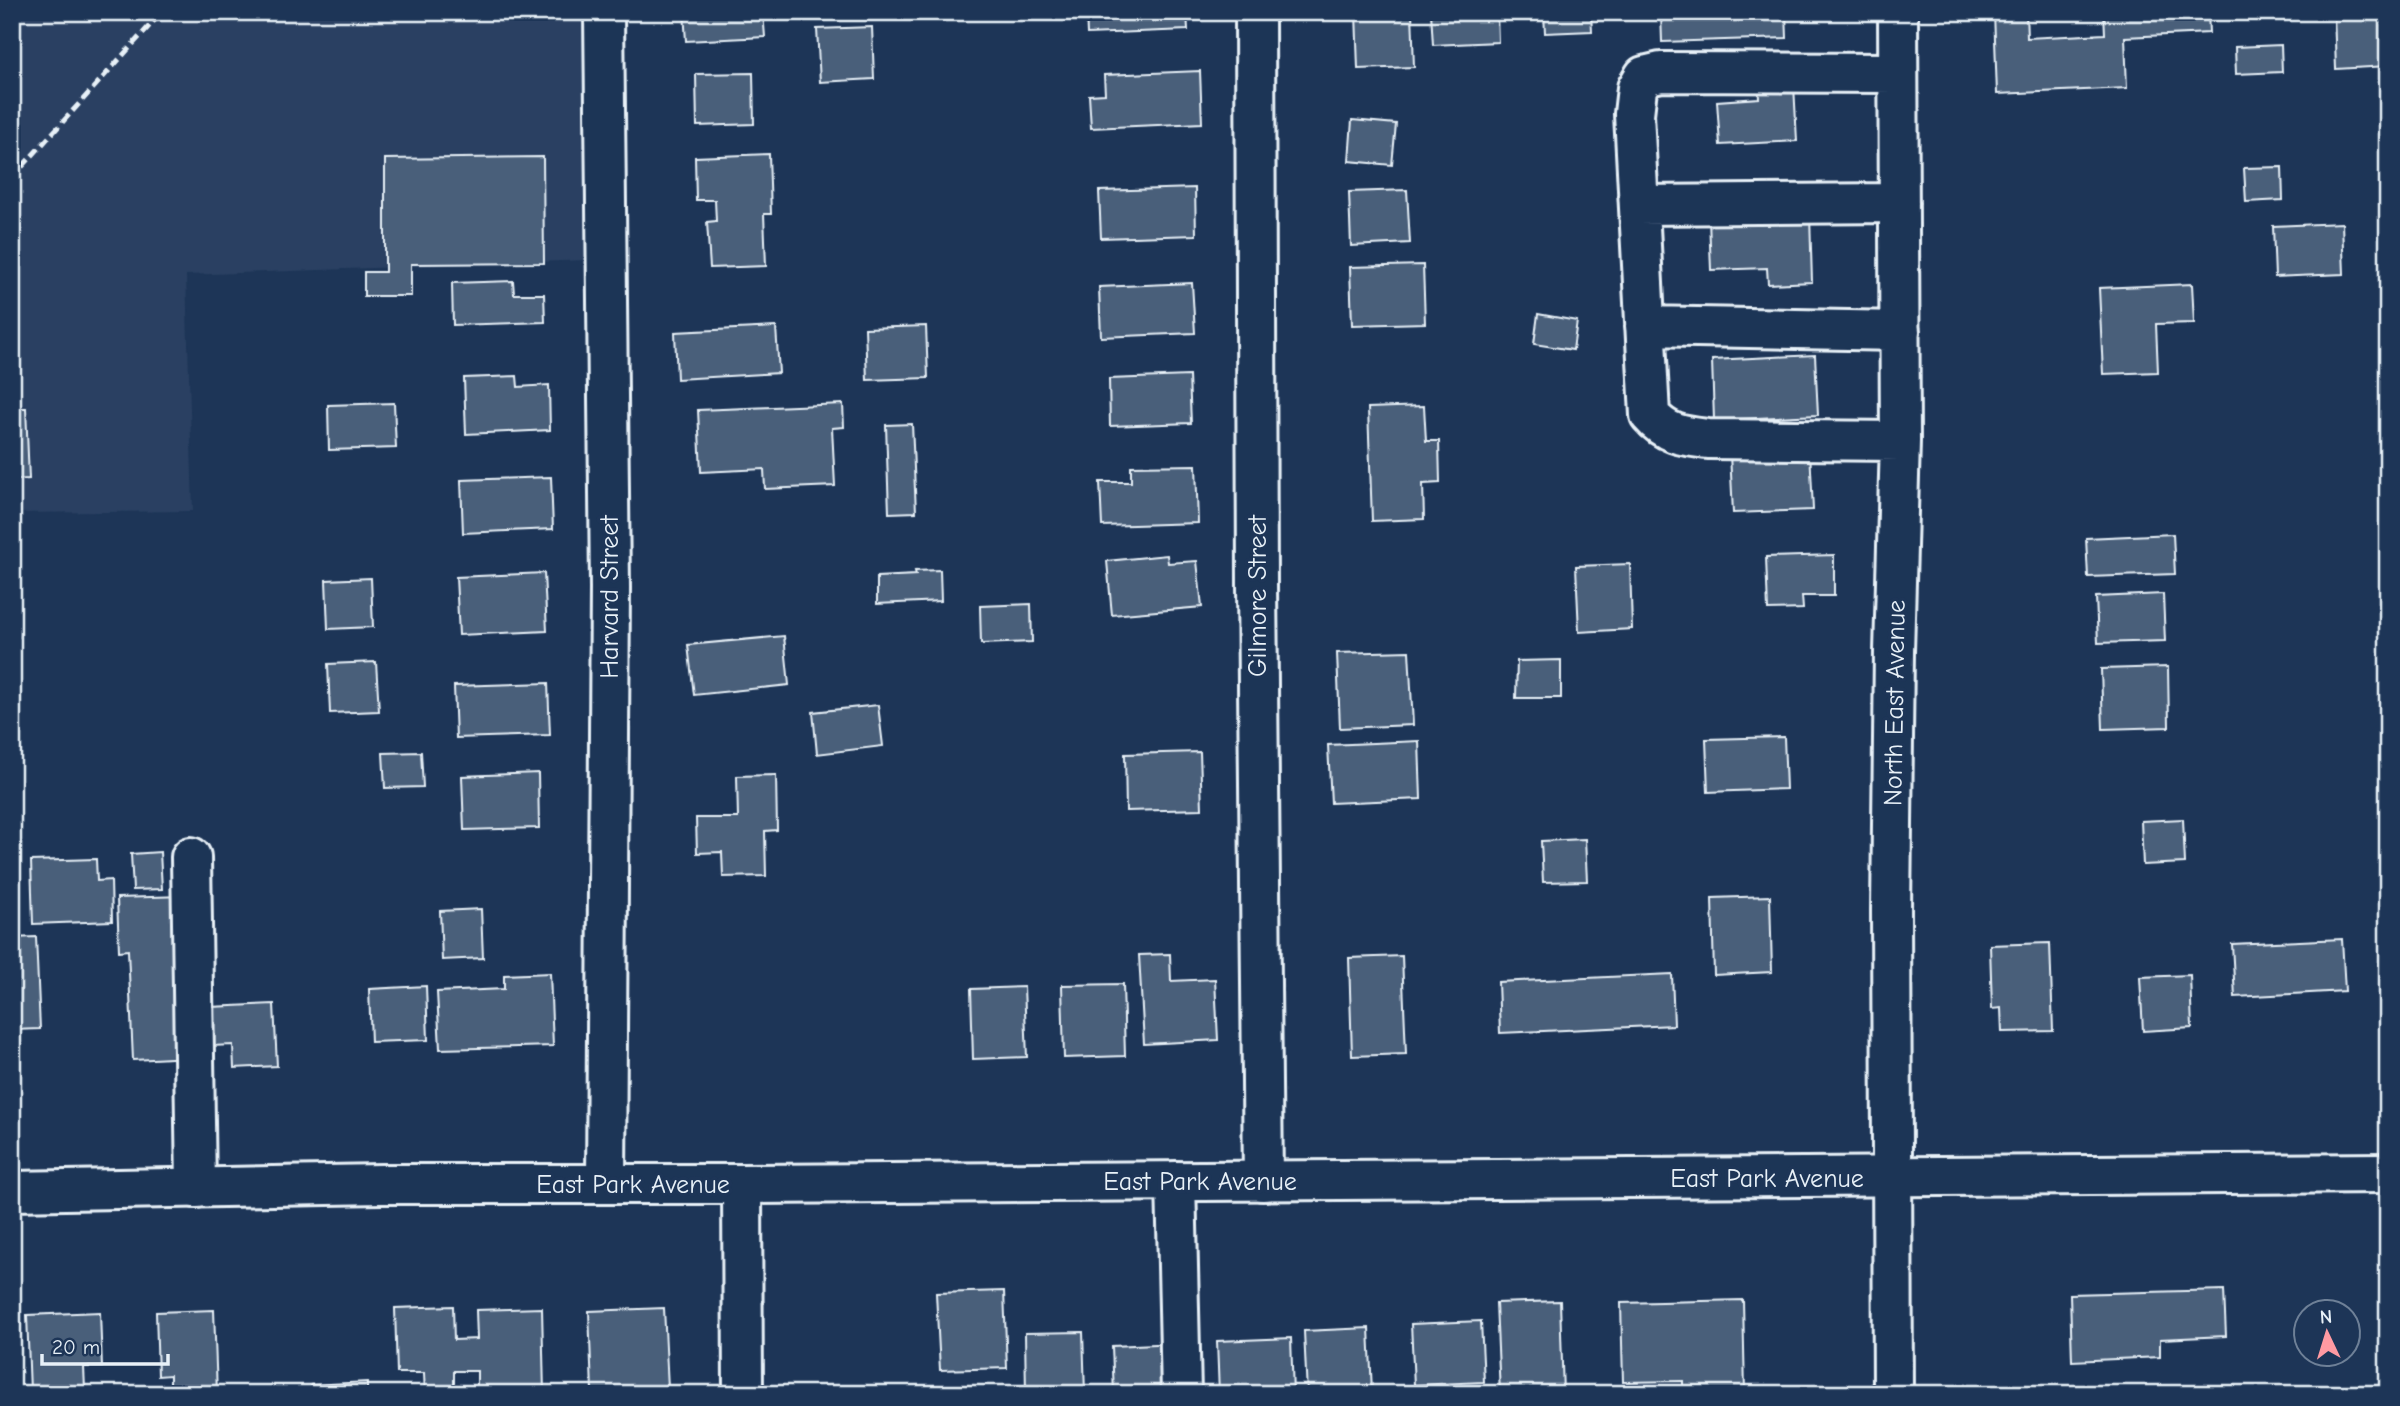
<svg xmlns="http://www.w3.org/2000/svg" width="2400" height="1406" viewBox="0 0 2400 1406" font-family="'Comic Neue',sans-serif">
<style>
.built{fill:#2a4162}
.building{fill:#495e7a;stroke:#e8f1f8;stroke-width:2}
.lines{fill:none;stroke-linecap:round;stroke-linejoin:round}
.minor-casing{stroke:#e8f1f8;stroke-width:44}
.major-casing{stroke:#e8f1f8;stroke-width:44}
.minor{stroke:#1d3557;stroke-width:38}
.major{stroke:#1d3557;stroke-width:38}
.rail{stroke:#e8f1f8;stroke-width:5;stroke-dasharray:10 5;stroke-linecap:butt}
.labels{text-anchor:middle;stroke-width:7;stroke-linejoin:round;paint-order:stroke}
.street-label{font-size:26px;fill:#e8f1f8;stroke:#1d3557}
</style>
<rect width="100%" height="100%" fill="#1d3557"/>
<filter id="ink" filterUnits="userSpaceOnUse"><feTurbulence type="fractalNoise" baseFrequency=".0143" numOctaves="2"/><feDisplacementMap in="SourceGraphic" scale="14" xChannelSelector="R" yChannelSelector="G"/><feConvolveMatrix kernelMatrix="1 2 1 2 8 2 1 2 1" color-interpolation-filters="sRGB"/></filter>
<g filter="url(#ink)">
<path class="built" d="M12,12H617L615,259L186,275L193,511L12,513Z"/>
<path class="building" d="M684,12H763L765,37L686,41Z
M1086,12H1187L1188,30L1087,34Z
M1356,12H1412L1414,67L1358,69Z
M1431,12H1497L1498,42L1433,45Z
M1544,12H1591L1592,31L1545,33Z
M1661,12H1786L1787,38L1662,42Z
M1994,12H2026L2027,38L2105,34L2104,12H2208L2209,33L2125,37L2127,88L1997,94Z
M2334,12H2388V66L2336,69Z
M872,27L874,79L820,82L817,29Z
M2281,45L2282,72L2236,74L2235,47Z
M1200,71L1202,123L1091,128L1089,95L1105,94L1104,75Z
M753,73L754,124L697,126L696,74Z
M1794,85L1797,141L1720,145L1717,101L1759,98L1758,87Z
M1352,120L1396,124L1392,165L1349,161Z
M769,154L771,214H764L766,266L710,268L707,222L716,221L715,200H696L695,157Z
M543,157L544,263L411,264V296H364V272H385V159Z
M2282,167L2283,200L2246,202L2244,168Z
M1195,188L1196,235L1101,238L1099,191Z
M1407,190L1410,243L1351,246L1349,192Z
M1810,215L1812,282L1768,284L1767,268L1711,270L1709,219Z
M2342,223L2344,274L2275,277L2273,226Z
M1423,265L1425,323L1352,325L1350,267Z
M513,281L514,294H544L545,322L453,325L452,283Z
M1192,283L1195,333L1101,337L1099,287Z
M2192,284L2194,323L2156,324L2158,372L2103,374L2099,288Z
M1538,314L1577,321L1573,350L1534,344Z
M926,326L928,378L867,380L865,328Z
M776,327L779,373L677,379L675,332Z
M1815,355L1818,415L1714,420L1712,360Z
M517,376L518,387L549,385L550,430L466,434L464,378Z
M1189,376L1191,423L1110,426L1109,379Z
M394,403L396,448L329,450L328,405Z
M843,404L844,427L832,428L835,486L765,489L764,469L701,472L698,410Z
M1424,406L1426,441H1439L1440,483L1423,484L1424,519L1372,521L1368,408Z
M12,408H26L29,479L12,480Z
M912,424L916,512L889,513L886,425Z
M1810,450L1813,510L1733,513L1730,454Z
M1196,465L1198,523L1102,526L1100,482H1131V466Z
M551,477L553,529L463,533L461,480Z
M2173,534L2175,574L2088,577L2086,538Z
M1167,555L1168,563L1197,561L1202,607L1112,615L1107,561Z
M1834,555V596H1802L1803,609L1768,610L1766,557Z
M1630,564L1632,629L1579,632L1576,566Z
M940,570L941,601L877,604V577L916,575L915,571Z
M544,573L547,631L459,635L456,577Z
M371,578L373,627L328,629L326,580Z
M12,584L18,637H12Z
M2163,594L2165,641L2098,643L2096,597Z
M1031,604L1032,642L981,644L980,606Z
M784,636L789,685L694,695L688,645Z
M1409,651L1413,725L1340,728L1337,653Z
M1561,660V698H1516L1517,661Z
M376,662L379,711L330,713L328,664Z
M2168,667L2169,727L2103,729L2101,669Z
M548,683L550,735L456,738L454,686Z
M878,705L883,746L817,754L813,712Z
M1784,737L1786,789L1708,792L1706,739Z
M1419,741L1421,799L1331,803L1328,745Z
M421,752L423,787L385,788L383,753Z
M1200,752L1202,809L1126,811L1125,754Z
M538,773L539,828L464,830L462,776Z
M776,775L777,830L765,831L766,876L723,877L722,852L697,853L696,818H738L737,776Z
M2183,819L2185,863L2143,865L2141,821Z
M1585,839L1587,881L1543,882L1541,841Z
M160,852L162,889L133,890L131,854Z
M96,859L97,881L111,880L112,921L33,924L31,861Z
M184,896L191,1057L133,1060L128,950L119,951L117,898Z
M1770,896L1772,972L1714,975L1712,898Z
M481,909L483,958L442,960L440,911Z
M36,937L40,1029L12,1030V938Z
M2342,939L2345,991L2235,997L2232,944Z
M2050,943L2053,1031L2002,1032L2001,1008L1992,1009L1990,945Z
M1170,954L1171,981L1215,979L1218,1040L1144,1044L1139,955Z
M1402,956L1406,1054L1352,1056L1349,958Z
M550,973L553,1046L440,1049L437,992L504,989V975Z
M1672,974L1674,1025L1500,1033L1498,982Z
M2190,975L2192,1028L2143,1031L2140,977Z
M1123,984L1125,1056L1064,1058L1062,985Z
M426,986L428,1040L371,1042L369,989Z
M1024,987L1027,1057L973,1059L971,989Z
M274,1004L277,1066L234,1068L233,1045L211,1046L210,1007Z
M2224,1290L2226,1336L2160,1339V1357L2072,1361L2070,1294Z
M1004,1291L1007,1368L940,1370L936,1293Z
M1743,1300L1745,1394H1683V1381L1623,1382L1621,1303Z
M1560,1301L1563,1394H1500L1496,1303Z
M453,1306L454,1340L477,1339L476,1310L542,1308L544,1394H477V1371H454V1394H425L424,1373H397L395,1308Z
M664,1308L668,1388L592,1391L589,1311Z
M214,1310L217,1394H170V1375L158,1376L156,1312Z
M100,1312L102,1367H84L85,1389L30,1391L27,1315Z
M1481,1321L1484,1382L1414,1385L1411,1324Z
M1369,1328L1372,1392L1307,1394L1304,1331Z
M1083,1332L1085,1394H1026L1025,1333Z
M1291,1338L1293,1394H1219L1217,1341Z
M1178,1343L1180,1394H1114L1112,1346Z
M367,1382V1394H312L311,1385Z"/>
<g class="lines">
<g class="minor-casing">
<path id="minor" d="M604,12L610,588L606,1182
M1255,12L1257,585L1263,1181
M1898,73L1661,72L1644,76L1637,88L1634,114L1650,415C1667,435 1683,436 1708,439L1900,441
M1639,205L1899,203
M1645,326L1900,331
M191,857L196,1188
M1176,1181L1181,1394
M742,1184L743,1394
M1893,1394L1891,911L1894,652L1900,441L1898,12"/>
</g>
<g class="major-casing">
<path id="major" d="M12,1191L381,1184H742L2388,1173"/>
</g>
<use href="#minor" class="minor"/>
<use href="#major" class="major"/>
<path class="rail" d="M12,178L162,12"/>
</g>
</g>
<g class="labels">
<g class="street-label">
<text transform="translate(1257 596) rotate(-90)" y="9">Gilmore Street</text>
<text transform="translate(609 597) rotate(-90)" y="9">Harvard Street</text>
<text transform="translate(1894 703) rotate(-89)" y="9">North East Avenue</text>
<text x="1767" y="1187">East Park Avenue</text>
<text x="1200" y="1190">East Park Avenue</text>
<text x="633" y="1193">East Park Avenue</text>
</g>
</g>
<rect width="2400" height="1406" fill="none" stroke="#1d3557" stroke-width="42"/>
<rect x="21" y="21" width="2358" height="1364" fill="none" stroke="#e8f1f8" stroke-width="2.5" filter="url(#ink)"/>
<g transform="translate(2327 1333) rotate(356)"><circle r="33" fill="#1d3557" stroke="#6e8097" stroke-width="2"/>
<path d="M0-5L12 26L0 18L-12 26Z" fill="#ff9aa2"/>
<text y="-10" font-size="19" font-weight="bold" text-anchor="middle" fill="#e8f1f8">N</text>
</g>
<path d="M42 1354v10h126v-10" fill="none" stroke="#e8f1f8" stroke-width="3.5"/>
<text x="52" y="1354" font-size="21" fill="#e8f1f8" stroke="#1d3557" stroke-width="5" paint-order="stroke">20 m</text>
</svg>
